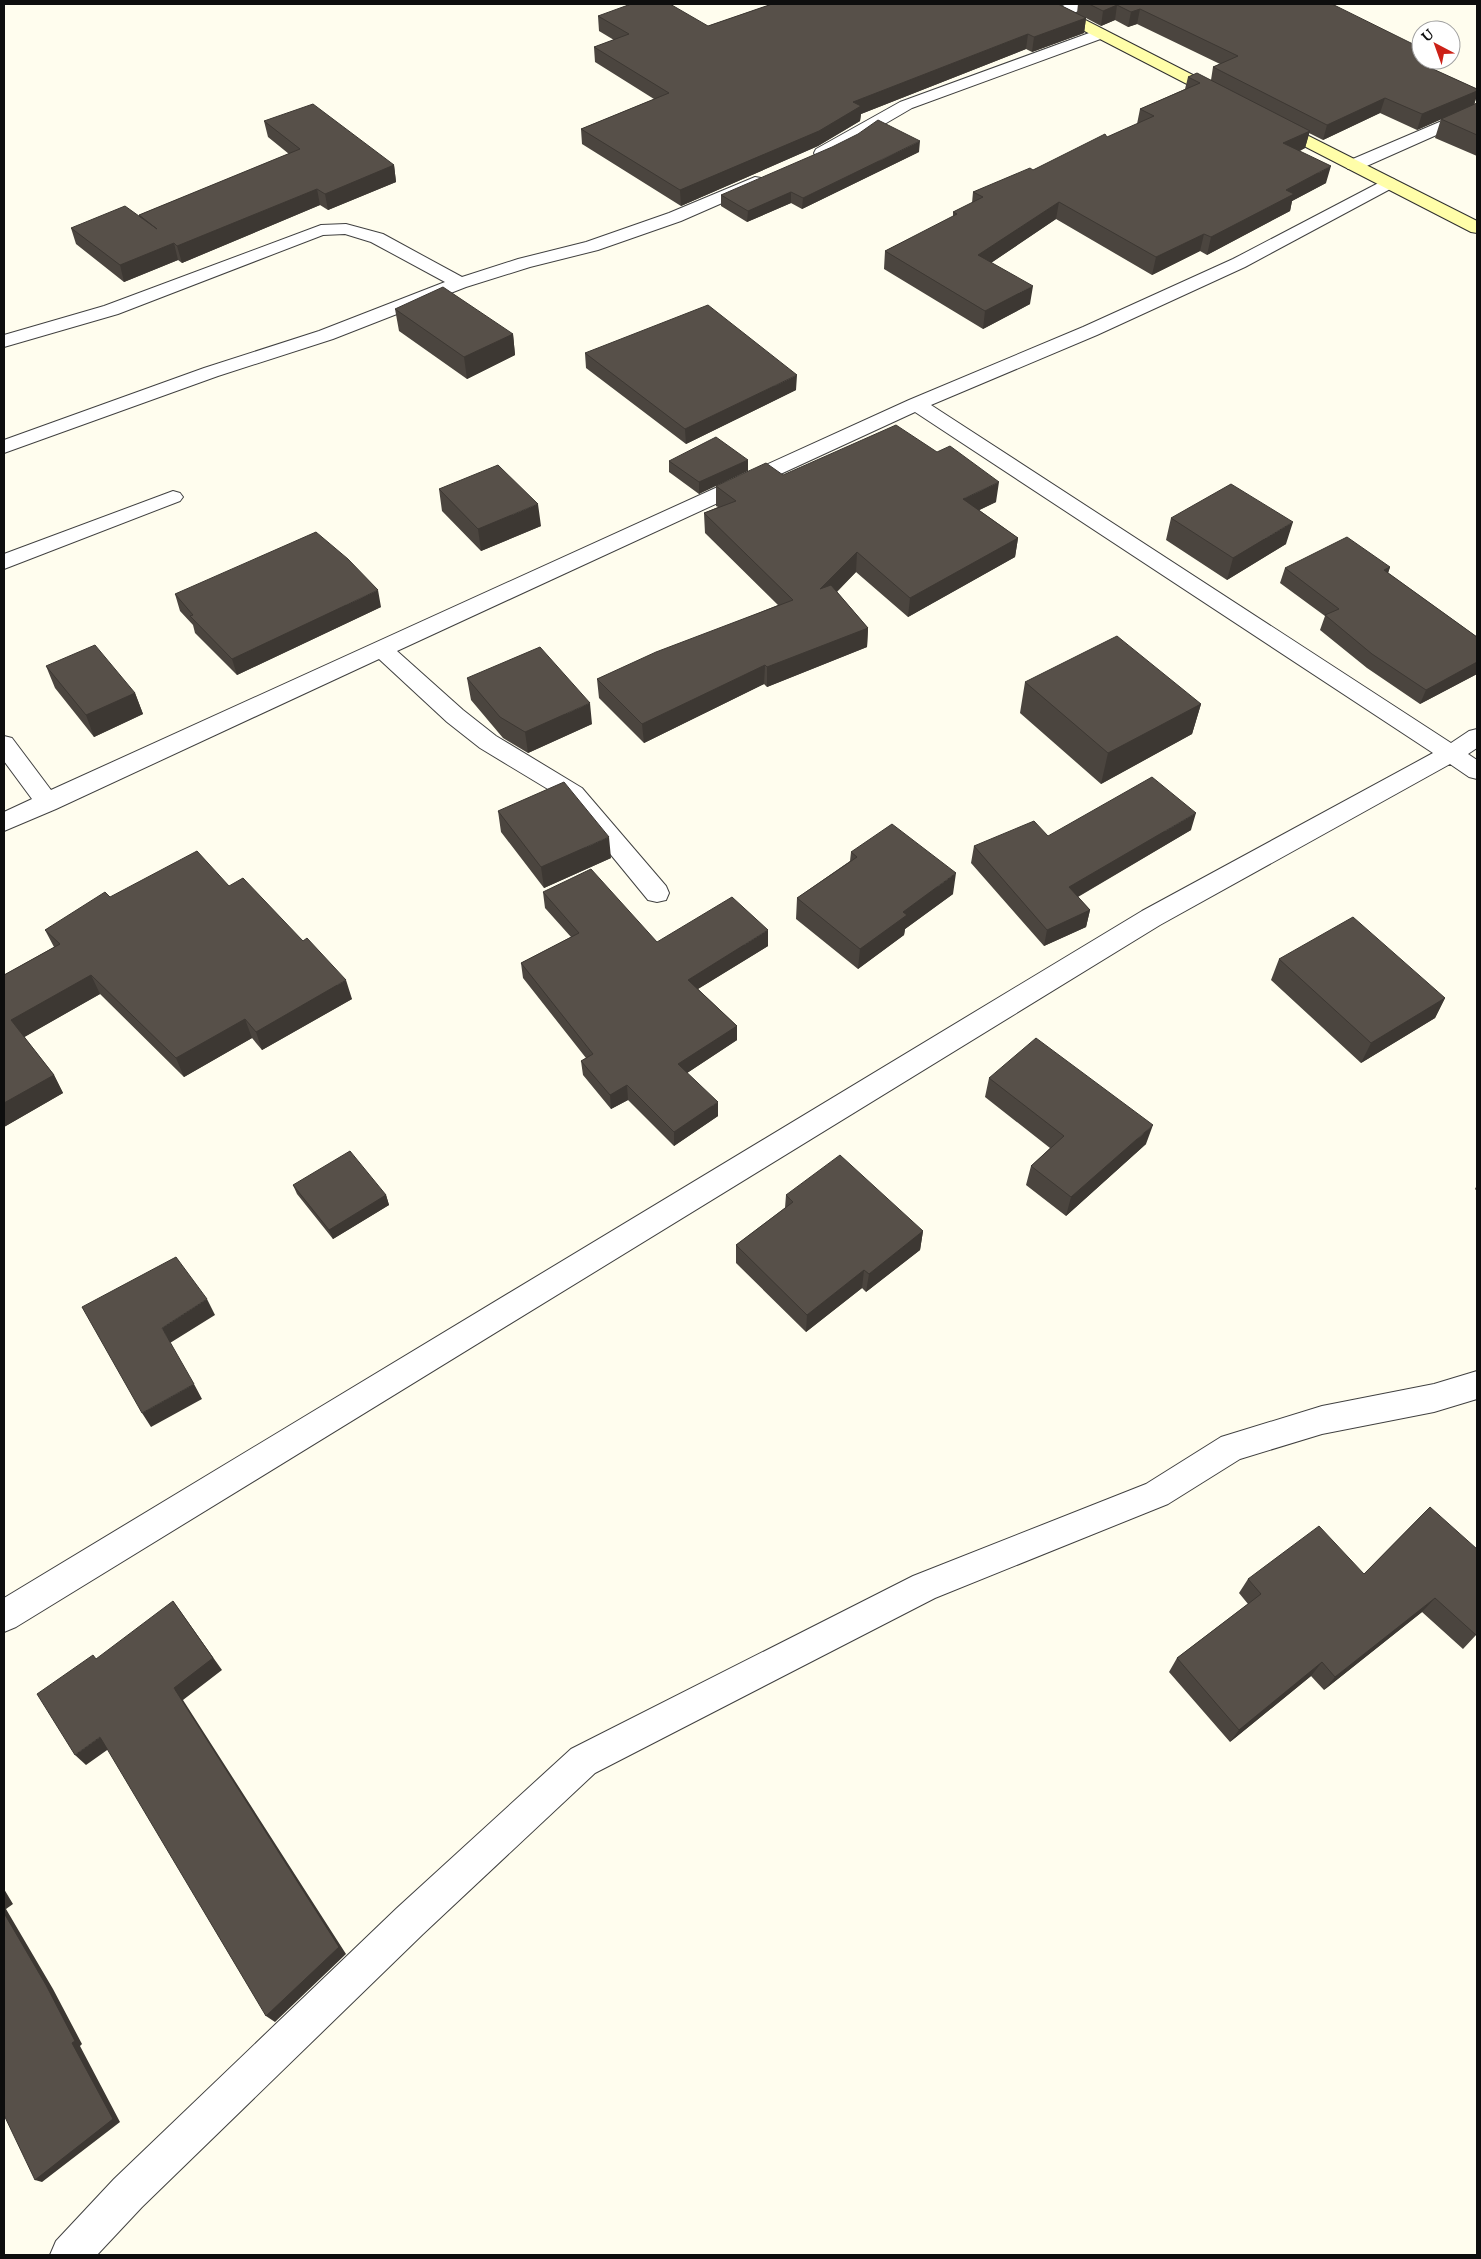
<svg xmlns="http://www.w3.org/2000/svg" width="1481" height="2259" viewBox="0 0 1481 2259" font-family="Lora,serif">
<style>
.lines{fill:none;stroke-linecap:round;stroke-linejoin:round}
.street-casing{stroke:#414141;stroke-width:2}
.secondary-casing{stroke:#303030;stroke-width:2}
.street{fill:#fff;fill-rule:evenodd}
.secondary{fill:#fffea9;fill-rule:evenodd}
.wall{fill:#4b453f}
.shaded-wall{fill:#3d3833}
.building{fill:#575049;stroke:#3d3833}
</style>
<rect width="100%" height="100%" fill="#fffdee"/>
<g class="lines">
<g class="street-casing">
<path id="street" d="M1067,4H1088C1081,12 1064,18 1055,15L1052,12L1055,9Z
M1100,29L1106,31L1108,34L1106,37L912,108L828,157H816L814,153L816,149L900,102Z
M1477,106V117L1360,169H1348L1345,165L1348,161Z
M755,177L761,178L764,182L761,186L681,221L598,250L530,267L466,287L333,339L218,376L4,453V440L204,368L319,331L445,282L371,242L345,234L323,235L118,314L4,347V335L104,306L321,225L346,224L383,234L462,277L518,259L586,242L669,213Z
M1388,178L1394,179L1397,183L1394,187L1245,267L1097,335L931,405L1451,743L1469,731L1477,729V748L1468,754L1477,760V779L1469,777L1450,764L1160,925L16,1627L4,1632V1598L1142,911L1433,753L915,412L397,651L463,710L496,736L582,788L666,886L669,893L666,900L657,902L648,900L566,800L480,748L447,722L379,659L56,809L4,831V812L32,799L4,761V736L12,738L51,790L909,400L1083,327L1233,259Z
M173,491L180,493L183,497L180,501L4,569V554Z
M1477,1371V1399L1434,1412L1322,1434L1240,1459L1168,1504L935,1598L595,1773L423,1934L142,2207L97,2255H50L56,2241L114,2179L397,1908L571,1749L913,1576L1146,1484L1221,1437L1322,1406L1434,1384Z"/>
</g>
<g class="secondary-casing">
<path id="secondary" d="M1035,4H1054L1228,93L1230,96L1228,99H1216L1038,7Z
M1273,118L1477,221V233L1471,232L1267,127L1265,123L1267,119Z"/>
</g>
<use href="#street" class="street"/>
<use href="#secondary" class="secondary"/>
</g>
<path class="wall" d="M772,4H1063L1060,5L1077,13L1078,4H1332L1435,70L1477,89V95L1474,105L1477,103V156L1435,138L1441,119L1417,130L1380,113L1323,140L1309,133L1305,148L1300,151L1326,183L1292,201L1290,211L1207,255L1200,251L1152,275L1056,219L991,263L1030,304L983,329L884,269L885,251L953,217V212L972,203L973,192L1033,170L1137,124L1140,109L1185,89L1188,77L1211,80L1213,67L1220,64L1137,24L1128,27L1115,20L1101,26L1086,18L1084,33L1032,52L1026,49L861,114L860,121L818,146L681,206L582,144L581,129L654,99L595,62L594,47L614,40L599,31L598,16L708,26Z
M264,121L394,165L396,182L328,210L320,205L182,263L178,260L124,282L76,244L71,228L140,217L139,215L289,154L268,137Z
M919,152L802,209L791,203L747,222L721,206V195Z
M395,309L513,334L515,355L467,379L399,331Z
M585,353L796,390L686,444L586,368Z
M748,460L699,494L669,472V461Z
M783,475L996,502L979,510L1018,538L1015,557L908,617L856,572L837,592L868,628L867,647L767,687L764,684L644,743L599,698L597,679L778,605L705,533L704,513L718,507L716,506V486Z
M439,489L541,526L481,551L442,511Z
M1171,518L1286,544L1227,580L1166,540Z
M1390,567L1388,573L1477,637V674L1420,704L1367,668L1320,630L1325,616L1280,583L1285,568Z
M175,594L381,607L237,675L195,633L193,625L180,611Z
M46,666L135,693L143,714L94,737L55,688Z
M467,678L592,724L528,753L503,738L471,700Z
M1025,682L1201,704L1192,734L1101,784L1020,713Z
M498,811L611,858L544,888L501,832Z
M1191,830L1078,897L1090,910L1086,927L1044,946L971,863L974,846L1048,836Z
M851,852L953,894L905,929L904,935L858,969L796,919L797,898L850,861Z
M229,886L352,999L262,1050L252,1038L184,1077L100,994L24,1037L54,1075L63,1093L4,1127V975L54,947L45,930L110,897Z
M543,892L657,942L768,946L698,989L737,1026V1040L687,1073L718,1116L674,1146L628,1100L611,1109L583,1075L581,1061L586,1058L523,978L521,963L571,937L545,908Z
M1279,959L1445,998L1435,1018L1361,1063L1271,980Z
M989,1078L1146,1144L1066,1216L1026,1185L1031,1166L1050,1148L985,1097Z
M293,1185L386,1195L389,1205L333,1239L297,1194Z
M1477,1185V1191L1475,1189Z
M786,1195L923,1231L920,1250L866,1292L862,1288L806,1332L736,1263V1245L785,1208Z
M1430,1507L1477,1634L1463,1649L1422,1612L1324,1690L1311,1676L1230,1742L1169,1672L1177,1658L1248,1604L1239,1593L1248,1579L1364,1574Z"/>
<path class="shaded-wall" d="M1117,5L1115,20L1101,26L1103,11Z
M1140,9L1137,24L1128,27L1131,12Z
M1086,18L1084,33L1032,52L1034,37Z
M1028,34L1026,49L861,114L860,121L818,146L681,206L680,190L853,102Z
M1431,60H1438L1434,72L1422,64Z
M1477,91V95L1474,105L1417,130L1422,114Z
M1385,98L1380,113L1323,140L1327,125Z
M1310,131L1305,148L1279,160L1283,143Z
M920,141L919,152L802,209L803,198Z
M394,165L396,182L328,210L325,194Z
M1331,166L1326,183L1292,201L1290,211L1207,255L1211,237L1286,190Z
M317,189L320,205L182,263L177,246Z
M791,192V203L747,222L748,211Z
M1059,202L1056,219L976,273L978,255Z
M1204,234L1200,251L1152,275L1156,257Z
M174,243L178,260L124,282L120,265Z
M1033,286L1030,304L983,329L985,311Z
M513,334L515,355L467,379L464,357Z
M797,375L796,390L686,444L685,429Z
M748,460V471L699,494V482Z
M999,482L996,502L961,519L963,499Z
M538,504L541,526L481,551L478,529Z
M1293,522L1286,544L1227,580L1233,558Z
M1018,538L1015,557L908,617L910,598Z
M857,552L856,572L819,609L820,589Z
M1390,567L1385,582L1384,570Z
M378,590L381,607L237,675L232,659Z
M868,628L867,647L767,687V667Z
M1477,662V674L1420,704L1426,690Z
M765,665L764,684L644,743L642,724Z
M135,693L143,714L94,737L86,715Z
M590,703L592,724L528,753L525,732Z
M1201,704L1192,734L1101,784L1108,753Z
M1196,813L1191,830L1065,904L1069,887Z
M609,837L611,858L544,888L541,867Z
M956,873L953,894L905,929L904,935L858,969L860,949L903,912Z
M1090,910L1086,927L1044,946L1047,930Z
M768,930V946L688,995V980Z
M91,975L100,994L21,1039L11,1020Z
M346,980L352,999L262,1050L256,1032Z
M1445,998L1435,1018L1361,1063L1371,1043Z
M245,1019L252,1038L184,1077L176,1058Z
M737,1026V1040L678,1079V1064Z
M54,1075L63,1093L4,1127V1103Z
M627,1085L628,1100L611,1109L610,1095Z
M718,1102V1116L674,1146V1132Z
M1153,1125L1146,1144L1066,1216L1071,1197Z
M386,1195L389,1205L333,1239L329,1230Z
M923,1231L920,1250L866,1292L869,1274Z
M864,1270L862,1288L806,1332L807,1315Z
M207,1299L215,1315L170,1343L162,1328Z
M194,1384L202,1399L151,1427L142,1413Z
M1435,1598L1422,1612L1324,1690L1335,1677Z
M173,1601L222,1670L183,1700L346,1954L275,2022L266,2016L174,1688Z
M1322,1662L1311,1676L1230,1742L1239,1730Z
M100,1737L110,1748L86,1765L75,1755Z
M4,1889L13,1904L6,1909L53,1989L82,2044L80,2046L120,2122L42,2182L35,2180L4,1913Z"/>
<path class="building" d="M631,4H670L708,26L772,4H1058L1086,18L1034,37L1028,34L853,102L861,106L819,131L680,190L581,129L669,93L594,47L629,34L598,16Z
M1089,4H1332L1421,48V60H1431L1422,64L1477,89V91L1422,114L1385,98L1327,125L1213,67L1238,56L1140,9L1131,12L1117,5L1103,11Z
M1197,73L1310,131L1283,143L1331,166L1286,190L1294,194L1211,237L1204,234L1156,257L1059,202L978,255L1033,286L985,311L885,251L957,214L953,212L983,197L973,192L1030,168L1033,170L1105,134L1107,137L1154,116L1140,109L1200,83L1188,77Z
M1477,103V135L1441,119Z
M313,104L394,165L325,194L317,189L177,246L174,243L120,265L71,228L125,206L157,229L139,215L300,149L264,121Z
M878,120L920,141L803,198L791,192L748,211L721,195L832,147L858,134Z
M443,287L513,334L464,357L395,309Z
M708,305L797,375L685,429L585,353Z
M896,425L937,452L950,446L999,482L963,499L1018,538L910,598L857,552L820,589L831,585L868,628L767,667L765,665L642,724L597,679L656,652L793,600L704,513L736,501L716,486L766,463L783,475Z
M716,437L748,460L699,482L669,461Z
M498,465L538,504L478,529L439,489Z
M1231,484L1293,522L1233,558L1171,518Z
M316,532L348,559L378,590L232,659L190,616L193,615L175,594Z
M1347,537L1390,567L1384,570L1477,637V662L1426,690L1372,654L1325,615L1339,609L1285,568Z
M1117,636L1201,704L1108,753L1025,682Z
M95,645L135,693L86,715L46,666Z
M540,647L590,703L525,732L500,717L467,678Z
M1152,777L1196,813L1069,887L1090,910L1047,930L974,846L1034,821L1048,836Z
M564,782L609,837L541,867L498,811Z
M892,824L956,873L903,912L907,915L860,949L797,898L857,857L851,852Z
M197,851L229,886L243,878L303,941L307,938L346,980L256,1032L245,1019L176,1058L91,975L11,1020L54,1075L4,1103V975L60,944L45,930L105,892L110,897Z
M591,869L657,942L732,897L768,930L688,980L737,1026L678,1064L718,1102L674,1132L627,1085L610,1095L581,1061L593,1054L521,963L579,933L543,892Z
M1353,917L1445,998L1371,1043L1279,959Z
M1036,1038L1153,1125L1071,1197L1031,1166L1064,1136L989,1078Z
M350,1151L386,1195L329,1230L293,1185Z
M840,1155L923,1231L869,1274L864,1270L807,1315L736,1245L793,1202L786,1195Z
M176,1257L207,1299L162,1328L194,1384L142,1413L82,1307Z
M1430,1507L1477,1549V1634L1476,1635L1435,1598L1335,1677L1322,1662L1239,1730L1177,1658L1261,1594L1248,1579L1319,1526L1364,1574Z
M173,1601L213,1658L174,1688L339,1947L266,2016L100,1737L75,1755L37,1694L93,1655L96,1659Z
M4,1913L46,1985L75,2041L72,2043L113,2119L35,2180L4,2115Z"/>
<rect width="1481" height="2259" fill="none" stroke="#0e0e0e" stroke-width="10"/>
<g transform="translate(1436 45) rotate(319)"><circle r="24" fill="#ffffff" stroke="#9f9f9f"/>
<path d="M0-4L9 19L0 12L-9 19Z" fill="#cc2117"/>
<text y="-8" font-size="14" font-weight="bold" text-anchor="middle" fill="#0e0e0e">U</text>
</g>
</svg>
